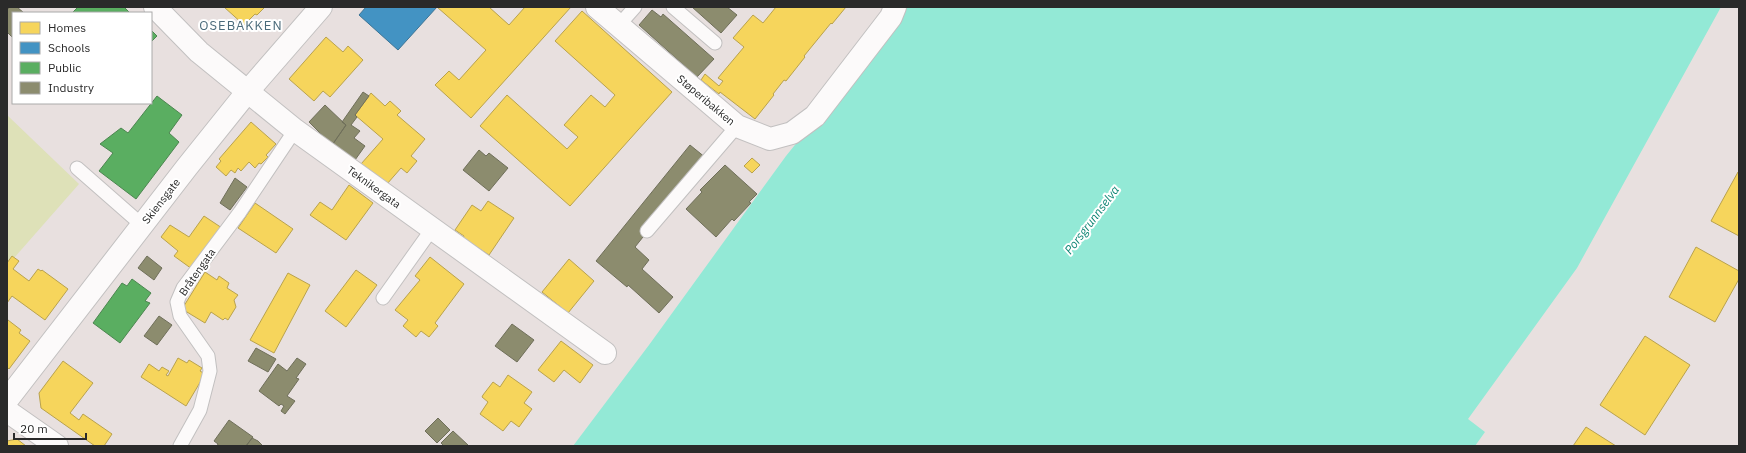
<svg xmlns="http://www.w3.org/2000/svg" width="1746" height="453" viewBox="0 0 1746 453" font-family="'IBM Plex Sans',sans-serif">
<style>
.green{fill:#dee1b8}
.water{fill:#93e9d6}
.homes{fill:#f6d55c;stroke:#b9a24d}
.schools{fill:#4393c3;stroke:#3c7495}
.public{fill:#5aae61;stroke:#4c8650}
.industry{fill:#8c8c6e;stroke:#6f6f5a}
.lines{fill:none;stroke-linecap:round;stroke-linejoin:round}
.service-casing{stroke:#c2c0c0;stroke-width:15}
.minor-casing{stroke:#c2c0c0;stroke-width:24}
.tertiary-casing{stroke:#c2c0c0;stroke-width:24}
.service{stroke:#fcfafa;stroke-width:13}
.minor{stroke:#fcfafa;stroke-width:22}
.tertiary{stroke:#fcfafa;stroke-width:22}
.labels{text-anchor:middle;stroke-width:4;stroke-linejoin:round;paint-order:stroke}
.street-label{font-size:11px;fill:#2a2a2a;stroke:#fff}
.water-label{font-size:12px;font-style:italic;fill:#0e8574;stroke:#fff}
.quarter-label{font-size:13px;letter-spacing:1px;fill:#4a6a7a;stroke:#fff}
</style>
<rect width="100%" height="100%" fill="#e8e0df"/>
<path class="green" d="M7,115L79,184L7,266Z"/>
<path class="water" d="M906,7H1721L1577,268L1468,419L1485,432L1475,446H573L649,345L786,156Z"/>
<path class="homes" d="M224,7H265L257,15L255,14L244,25Z
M437,7H489L509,25L525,7H571L471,118L435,85L449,71L459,80L486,50Z
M776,7H846L832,24L831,23L804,56L805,57L786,81L784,80L773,94L774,95L755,119L720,92L719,94L701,80L705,74L719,86L723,81L718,78L744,47L733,38L753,15L763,23Z
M582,11L672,92L570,206L480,126L507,95L567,149L578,137L564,125L591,95L605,107L615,95L555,41Z
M326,37L343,52L348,46L363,60L330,97L323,91L314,101L289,79Z
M371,93L385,106L390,101L401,111L397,115L425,139L411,156L417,161L407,173L401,168L387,184L361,164L383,139L355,115Z
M251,122L276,144L266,155L268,157L261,164L259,163L255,168L249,162L241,171L238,168L235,173L231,170L226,176L216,167L221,161L219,159Z
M752,158L760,165L752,173L744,166Z
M1738,172L1739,173V236L1711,221Z
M349,185L373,203L346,240L310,215L320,202L332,210Z
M488,201L514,218L489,255L463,238L464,236L455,230L472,205L481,211Z
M255,203L293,229L276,253L238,228Z
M204,216L222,228L192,269L174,256L178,251L161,237L170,225L189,237Z
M1696,247L1739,271V279L1715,322L1669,297Z
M12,256L19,261L13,269L29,281L38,269L41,271L42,270L68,289L45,320L12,296L7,303V263Z
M430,257L464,284L435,323L438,326L429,337L421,331L416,337L403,326L408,320L395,310L420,280L415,276Z
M569,259L594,281L568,313L542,292Z
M356,270L377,285L346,327L325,311Z
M205,272L217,280L219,276L229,283L227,288L238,295L234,300L236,307L228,320L225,318L223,320L211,312L205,323L182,309Z
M288,273L310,285L274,353L250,340Z
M8,320L21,330L19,333L30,341L9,369L7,367V322Z
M1645,336L1690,365L1645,435L1600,405Z
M561,341L593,365L580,383L564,370L554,382L538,370Z
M178,358L187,363L189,360L202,368L200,371L205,374L186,406L141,377L149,364L159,371L162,367L169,371L166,375L168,376Z
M63,361L93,383L70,413L79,420L83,414L112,434L104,446H95L41,408L39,393Z
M508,375L532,392L524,403L532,409L519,427L511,421L503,431L480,414L488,402L482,397L483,395L493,382L500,387Z
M1586,427L1616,446H1573Z
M17,439L26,446H7V441Z"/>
<path class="schools" d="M366,7H437L398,50L359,15Z"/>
<path class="public" d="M76,7H124L130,13H72L77,8Z
M151,30L157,36L151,42Z
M157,96L182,115L169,133L179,142L136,199L99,171L113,153L100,144L121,128L128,133Z
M132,279L151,293L145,301L150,303L120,343L93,323L122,283L127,286Z"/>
<path class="industry" d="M10,7H17L24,13H13V38L7,32V10Z
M692,7H727L737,15L721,33Z
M652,10L661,17L663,14L714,59L697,77L639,25Z
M363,92L369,96L355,115L357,117L351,125L360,131L354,138L365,146L355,160L333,144L346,125L342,122Z
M325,105L346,125L332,145L309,122Z
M690,145L706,158L635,247L649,260L642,269L673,297L659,313L628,285L627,287L596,261Z
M479,150L486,156L489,153L508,168L489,191L463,170Z
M725,165L757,194L749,202L751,203L734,221L732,219L716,237L686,209L702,192L700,190Z
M235,178L247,187L230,210L220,203Z
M147,256L162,268L154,280L138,268Z
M159,316L172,325L157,345L144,336Z
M512,324L534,340L517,362L495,346Z
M256,348L276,359L268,372L248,361Z
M297,358L306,364L296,378L299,379L287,396L295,401L285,414L281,411L284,406L281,404L279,406L259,391L278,364L287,371Z
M438,418L450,430L437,443L425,431Z
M229,420L253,437L246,446H217L218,444L214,441Z
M453,431L468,445L467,446H444L441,443Z
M252,438L258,441L263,446H246Z"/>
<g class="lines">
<g class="service-casing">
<path id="service" d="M673,7L715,43
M619,25L635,7
M77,168L142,225
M647,231L737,126
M383,298L432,229
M180,446L200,410L210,371L208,356L180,316L177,302L183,288L240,212L295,130"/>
</g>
<g class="minor-casing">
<path id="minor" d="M155,7L199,52L295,130L605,353
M597,7L737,126L770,139L792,133L815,116L891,17L895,7
M7,411L57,446"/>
</g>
<g class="tertiary-casing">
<path id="tertiary" d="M7,400L187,167L248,91L321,7"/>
</g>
<use href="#service" class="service"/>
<use href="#minor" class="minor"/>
<use href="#tertiary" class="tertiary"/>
</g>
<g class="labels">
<g class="street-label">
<text transform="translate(706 100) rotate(40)" y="4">Støperibakken</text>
<text transform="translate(374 187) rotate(36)" y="4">Teknikergata</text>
<text transform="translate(161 201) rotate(-52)" y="4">Skiensgate</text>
<text transform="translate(197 272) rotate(-55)" y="4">Bråtengata</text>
</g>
<g class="water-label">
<text transform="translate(1092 220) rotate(-53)" y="4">Porsgrunnselva</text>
</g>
<g class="quarter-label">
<text x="241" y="30">OSEBAKKEN</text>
</g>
</g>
<rect width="1746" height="453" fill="none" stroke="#2a2a2a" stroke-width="16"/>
<rect x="12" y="12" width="140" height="92" fill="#ffffff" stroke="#aaaaaa"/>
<rect x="20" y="22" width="20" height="12" fill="#f6d55c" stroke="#aaaaaa"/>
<text x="48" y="32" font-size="12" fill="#2a2a2a">Homes</text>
<rect x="20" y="42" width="20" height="12" fill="#4393c3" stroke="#aaaaaa"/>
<text x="48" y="52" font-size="12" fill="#2a2a2a">Schools</text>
<rect x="20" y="62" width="20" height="12" fill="#5aae61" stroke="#aaaaaa"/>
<text x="48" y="72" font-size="12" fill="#2a2a2a">Public</text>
<rect x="20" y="82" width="20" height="12" fill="#8c8c6e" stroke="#aaaaaa"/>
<text x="48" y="92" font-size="12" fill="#2a2a2a">Industry</text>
<path d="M14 433v6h72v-6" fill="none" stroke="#2a2a2a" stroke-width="2"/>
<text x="20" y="433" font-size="12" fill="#2a2a2a" stroke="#ffffff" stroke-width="3" paint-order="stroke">20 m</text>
</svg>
